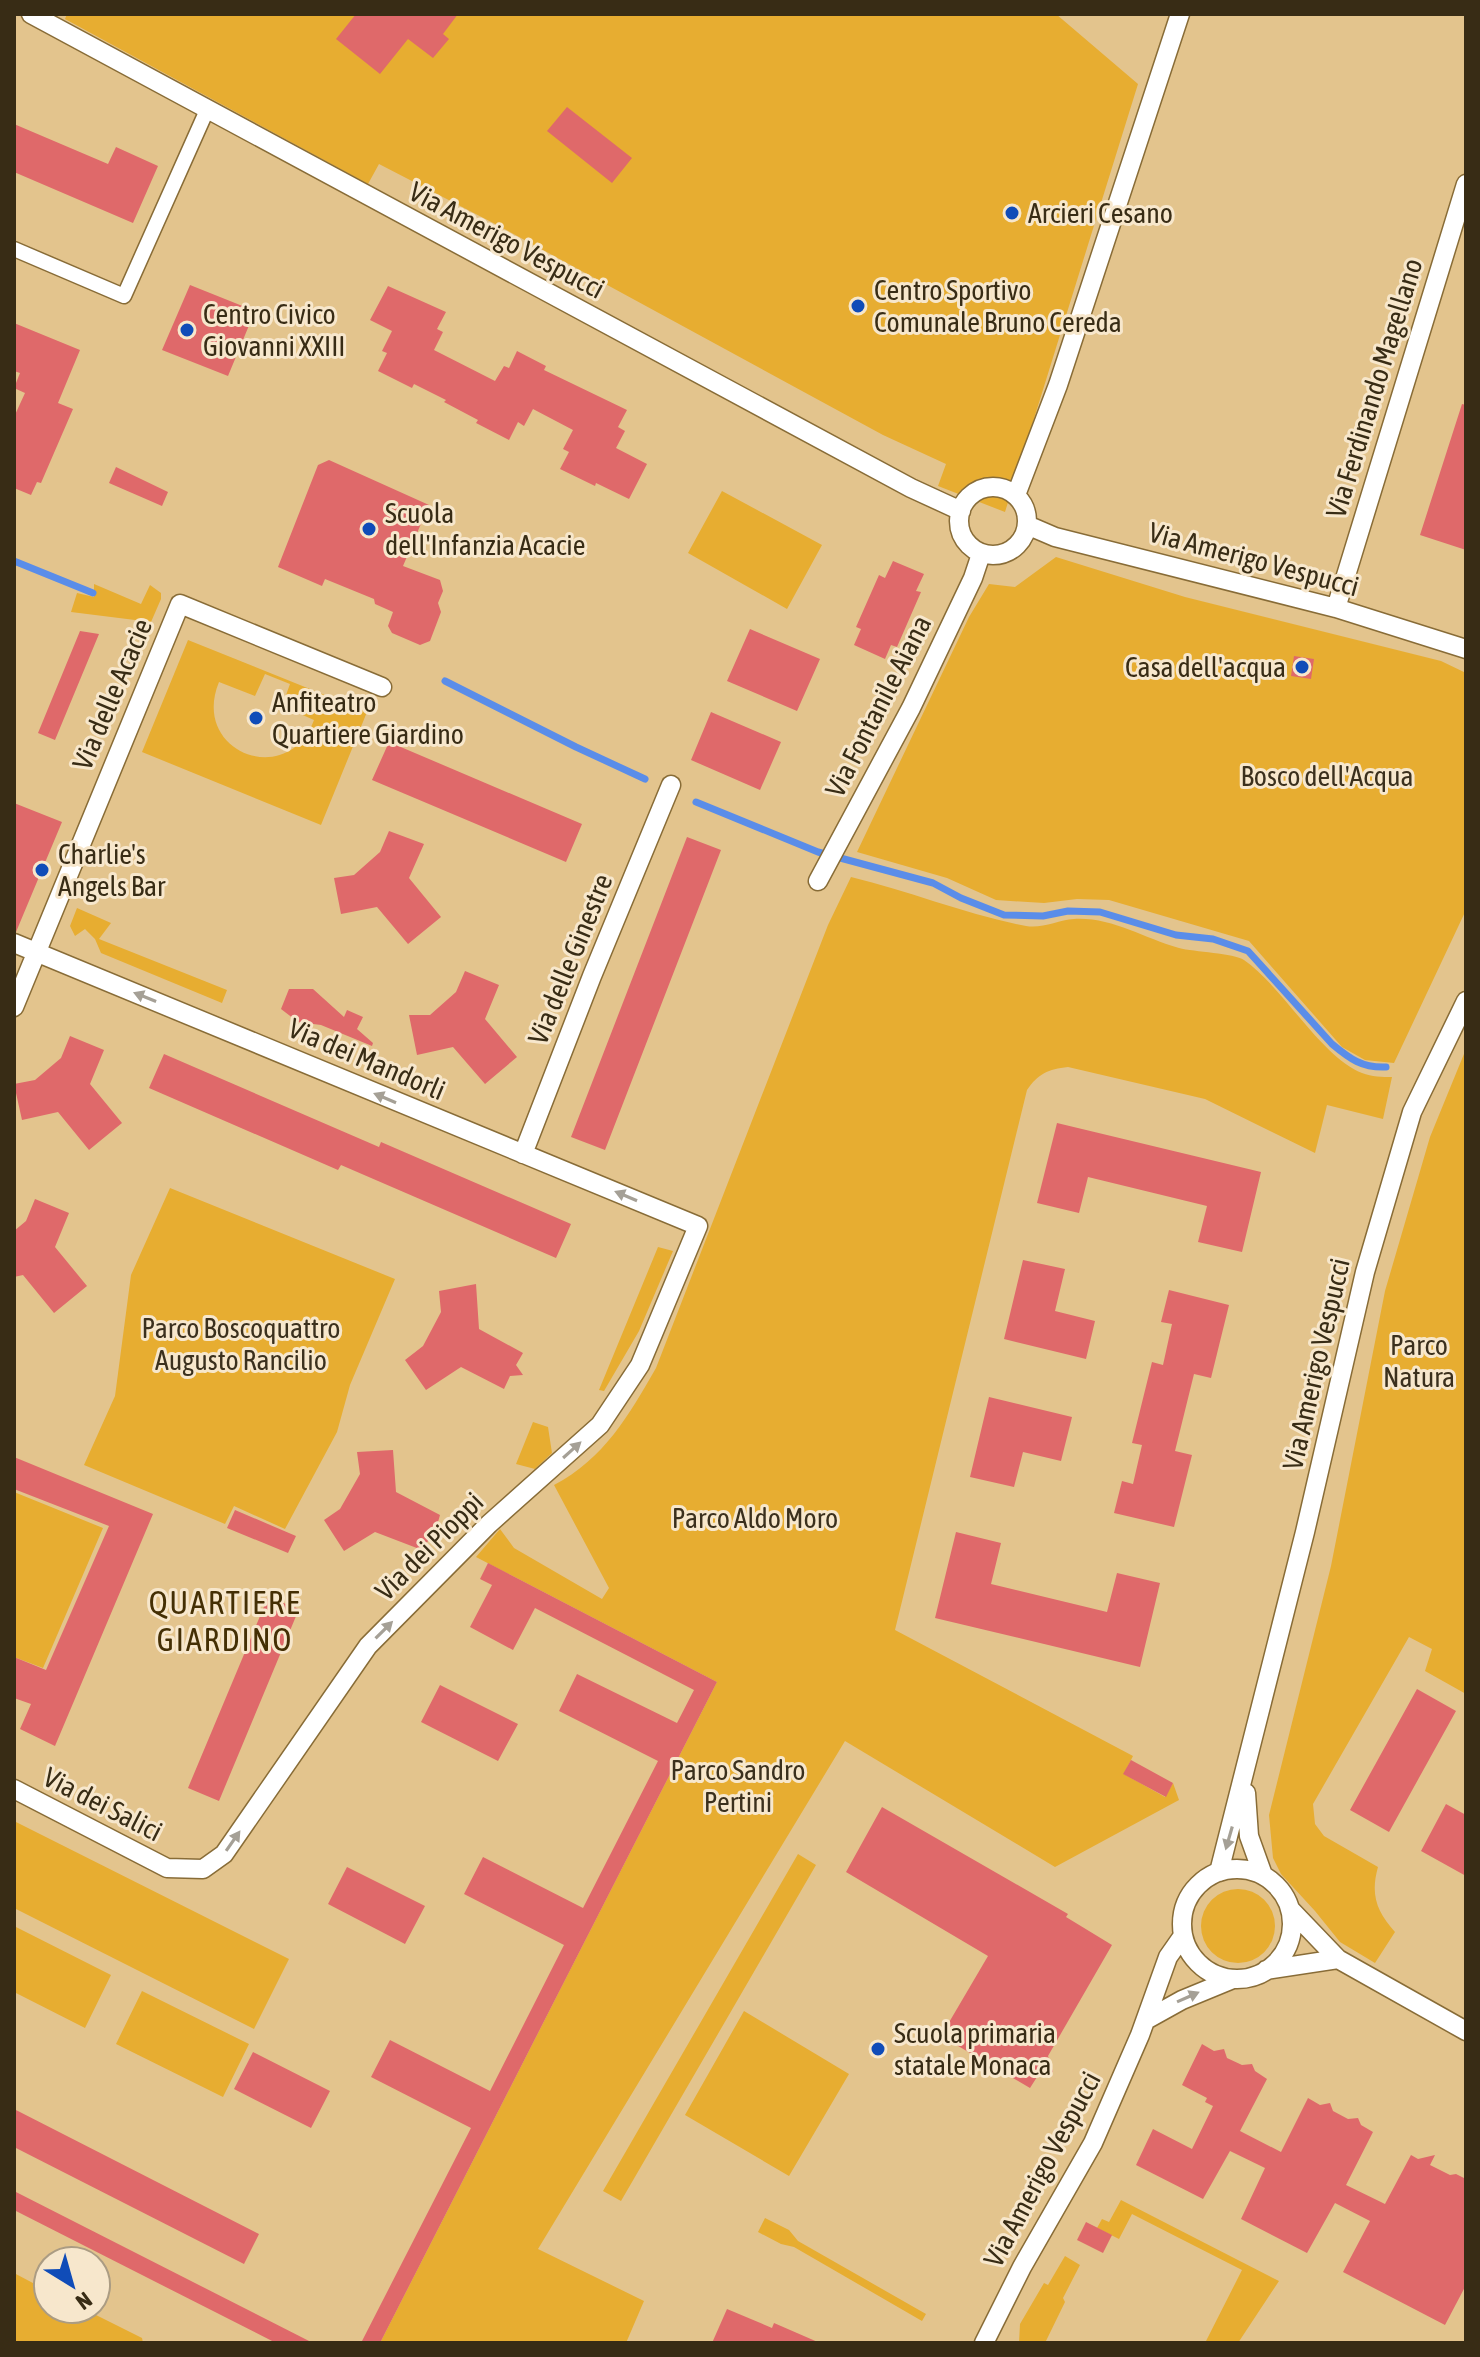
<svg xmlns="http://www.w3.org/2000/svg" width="1480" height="2357" viewBox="0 0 1480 2357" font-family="'Asap Condensed',sans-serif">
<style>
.green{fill:#e7ad31;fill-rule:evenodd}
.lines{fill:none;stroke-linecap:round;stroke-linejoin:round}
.stream{stroke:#5a8de9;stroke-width:7}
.building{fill:#df696a}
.pedestrian-casing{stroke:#886c37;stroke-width:17}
.minor-casing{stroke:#886c37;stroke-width:21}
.pedestrian{stroke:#fff;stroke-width:14}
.minor{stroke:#fff;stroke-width:18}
.oneway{fill:#a5a096}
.poi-dot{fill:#104cb8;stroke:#f7e7cc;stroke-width:3}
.labels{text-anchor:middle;stroke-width:6;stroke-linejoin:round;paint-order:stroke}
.poi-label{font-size:28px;fill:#382c15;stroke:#f7e7cc;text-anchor:start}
.street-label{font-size:28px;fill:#382c15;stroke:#f7e7cc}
.park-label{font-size:28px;fill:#3b301d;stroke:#f7e7cc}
.quarter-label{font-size:32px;letter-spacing:2px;fill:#442f04;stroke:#f7e7cc}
</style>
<rect width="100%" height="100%" fill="#e3c48d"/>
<path class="green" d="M67,14H1056L1138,84L1005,512L938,486L946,464L883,435L497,225L379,164L368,184L65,19Z
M722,491L822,545L787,609L688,553Z
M1056,557L1185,597L1441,661L1466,673V910L1394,1063L1365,1060L1342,1047L1249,941L1109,900L1077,899L1044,903L996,900L947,878L857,852L969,617L989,584L1015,587Z
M94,584L141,604L150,585L161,593V599L151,622L71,612L77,593L94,597Z
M188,640L367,712L321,825L142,752ZM265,674L290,684L282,706L314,720C288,790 190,752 219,682L255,696Z
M851,877C910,891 967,915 1026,926C1042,929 1058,920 1074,919C1112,917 1143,938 1179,948C1194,952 1234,953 1244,960C1283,987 1320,1056 1362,1073C1372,1077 1382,1077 1392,1077L1383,1119L1327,1105L1315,1153L1205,1099L1068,1067C1048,1069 1038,1074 1027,1090L895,1630L1133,1756L1124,1774L1165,1797L1173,1783L1179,1800L1055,1867L845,1741L538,2249L644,2301L626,2343H380L717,1682L476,1557L500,1529L514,1548L602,1599L609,1588L554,1485C604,1459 629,1415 656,1368L828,925Z
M77,908L111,923L99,939L227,990L222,1003L101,953L95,939L85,929L75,936L70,926Z
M1466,1049V1694L1425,1671L1432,1649L1409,1637L1313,1804L1315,1824L1324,1836L1378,1867C1370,1895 1377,1912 1395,1932L1375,1963L1340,1942L1315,1911L1281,1874L1273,1858L1269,1815L1331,1566L1385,1291L1430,1137Z
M170,1188L395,1279L350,1385L337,1432L285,1529L234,1506L225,1524L84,1465L115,1396L131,1275Z
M658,1247L673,1251L639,1331L604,1391L599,1390Z
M533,1422L548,1427L552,1453L535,1469L516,1464Z
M14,1492L103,1528L43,1668L14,1657Z
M14,1821L289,1959L254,2029L14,1908Z
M798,1854L816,1865L621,2201L603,2191Z
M1201 1926a37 37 0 1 1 74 0a37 37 0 1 1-74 0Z
M14,1926L111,1975L85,2028L14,1992Z
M142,1991L249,2044L223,2097L116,2044Z
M744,2011L849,2074L789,2176L685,2115Z
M1121,2200L1279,2281L1238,2343H1205L1242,2270L1132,2214L1119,2239L1097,2228L1102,2219L1109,2222Z
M765,2218L789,2230L798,2241L926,2314L922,2321L794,2247L781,2244L758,2232Z
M1065,2256L1080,2265L1063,2298L1065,2302L1045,2343H1019L1020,2324L1044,2283L1048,2285Z
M14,2273L48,2291V2309H84L142,2338L143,2343H14Z"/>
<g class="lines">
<path class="stream" d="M14,561L93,593
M445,681L576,747L645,779
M696,802L818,852L933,883L961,898L1004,915L1043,916L1068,911L1100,912L1176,935L1213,939L1248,951L1332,1044C1350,1059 1362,1068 1386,1067"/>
</g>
<path class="building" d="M356,14H458L443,34L449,39L433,58L408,39L380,74L336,39Z
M567,107L632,158L612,183L547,131Z
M14,124L108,164L116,147L158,166L133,223L14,172Z
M190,285L255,311L228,376L162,350Z
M388,286L446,312L437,329L443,332L434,350L495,381L504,366L509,368L517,351L546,366L544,370L627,410L618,427L625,431L616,448L647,464L629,499L596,483L595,486L560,469L569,452L563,449L573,430L533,409L524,426L518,422L509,440L476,423L478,420L444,402L446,400L414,384L412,388L378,371L387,353L382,351L392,331L370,320Z
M14,323L80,350L58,403L73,409L41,483L37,482L31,495L14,488V417L25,393L14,388L20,373L14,371Z
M1462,404L1466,405V550L1420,535Z
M329,460L429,505L403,566L440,580L443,591L438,603L441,612L430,641L420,645L392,633L388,626L393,612L375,604L374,599L325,579L322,586L278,567L318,465Z
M116,467L168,492L162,506L109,483Z
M893,561L924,574L916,591L921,592L897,647L891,645L885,659L854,645L861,629L856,627L879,575L885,578Z
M750,629L820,659L797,711L727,681Z
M80,631L99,634L55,740L38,733Z
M1294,656L1314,659L1311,679L1291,676Z
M711,712L781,742L760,790L691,760Z
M389,742L582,824L566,862L372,780Z
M14,803L62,822L16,932L14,931Z
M389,831L424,844L409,878L441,917L408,944L377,907L341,914L334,878L354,875L380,852Z
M687,837L721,850L605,1150L571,1137Z
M465,971L499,985L485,1019L517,1057L485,1084L453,1047L417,1055L409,1015H430L456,992Z
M289,989H313L344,1017L347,1010L363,1017L357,1029L373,1043L372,1046L321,1025L298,1022L281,1009Z
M70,1036L104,1050L90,1084L122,1123L89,1150L58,1112L22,1120L14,1084L35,1080L61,1058Z
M164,1054L379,1147L381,1142L571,1224L556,1258L341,1165L338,1170L149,1088Z
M1057,1123L1261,1172L1242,1252L1198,1242L1207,1206L1088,1177L1079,1213L1037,1203Z
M35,1199L69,1213L55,1247L87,1286L54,1313L23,1275L14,1277V1231L26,1221Z
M1023,1260L1065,1269L1055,1311L1095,1321L1086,1359L1004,1339Z
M476,1284L479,1329L523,1353L516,1365L523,1375L510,1376L504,1389L461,1367L426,1390L405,1360L423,1346L441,1312L439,1291Z
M1169,1290L1229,1305L1211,1378L1194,1374L1175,1451L1192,1455L1174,1527L1114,1513L1122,1481L1133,1484L1142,1445L1132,1443L1152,1362L1163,1365L1172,1324L1161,1322Z
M989,1397L1072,1417L1061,1461L1023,1452L1014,1487L970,1477Z
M393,1450L396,1492L440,1515L436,1529L422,1550L375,1532L344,1551L324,1520L340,1509L360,1474L357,1452Z
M14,1457L153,1514L55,1746L20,1729L31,1704L14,1698V1657L46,1670L109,1526L14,1489Z
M235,1510L296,1536L288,1553L227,1528Z
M956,1532L1001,1543L991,1584L1107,1612L1117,1573L1160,1583L1140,1667L935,1618Z
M488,1563L717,1682L380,2343H361L471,2128L371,2077L390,2040L490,2091L564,1945L464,1894L483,1857L583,1908L658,1761L559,1711L577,1674L677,1723L694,1690L535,1608L513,1650L470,1627L492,1585L480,1579Z
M268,1597L299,1609L219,1801L188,1788Z
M440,1685L518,1724L498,1761L421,1722Z
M1417,1689L1456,1711L1389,1832L1350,1810Z
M1131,1760L1173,1783L1166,1797L1123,1774Z
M1446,1804L1466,1815V1876L1421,1851Z
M882,1807L1068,1914L1066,1917L1112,1945L1048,2056L1053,2072L1037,2077L1030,2088L941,2036L988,1956L846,1872Z
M347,1867L425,1906L405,1944L328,1904Z
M1202,2044L1214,2051L1224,2049L1227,2058L1242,2065L1252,2064L1255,2071L1267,2079L1240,2131L1281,2152L1308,2098L1320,2105L1330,2103L1333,2111L1348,2119L1358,2118L1361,2125L1373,2132L1346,2185L1385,2204L1411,2155L1418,2159L1435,2155L1430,2165L1450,2175L1456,2174L1466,2179V2285L1445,2325L1343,2272L1370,2221L1335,2203L1307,2253L1241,2219L1265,2168L1230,2151L1203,2199L1136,2165L1153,2129L1192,2149L1213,2106L1205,2102L1207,2098L1182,2085Z
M253,2052L330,2091L311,2128L234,2089Z
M14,2109L259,2234L244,2264L14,2147Z
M14,2191L313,2343H276L14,2210Z
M1086,2222L1112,2235L1103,2253L1077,2240Z
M727,2309L772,2328L774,2323L820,2343H712Z"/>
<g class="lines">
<g class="pedestrian-casing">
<path id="pedestrian" d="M14,249L124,296L207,110"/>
</g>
<g class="minor-casing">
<path id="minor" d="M31,14L911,488L961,511
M959 521a34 34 0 1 1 68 0a34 34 0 1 1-68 0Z
M1016,495L1058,385L1180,14
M1027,525L1055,537L1336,608L1466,649
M1336,608L1466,184
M818,881L911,708L973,578L981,554
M14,943L698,1226L640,1365L600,1425L489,1524L368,1646L224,1854L203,1869L167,1868L14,1789
M14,1007L180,604L382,687
M523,1154L592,976L671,785
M1246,1793L1249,1836L1263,1875
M1182 1924a55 55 0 1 1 110 0a55 55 0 1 1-110 0Z
M1219,1872L1305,1532L1365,1272L1412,1112L1466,1001
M1291,1910L1338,1959L1466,2031
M1266,1970L1338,1959
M1146,2020L1182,2000L1233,1979
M984,2343L1022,2267L1093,2143L1140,2035L1168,1957L1182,1937"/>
</g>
<use href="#pedestrian" class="pedestrian"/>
<use href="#minor" class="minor"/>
</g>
<defs><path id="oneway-solid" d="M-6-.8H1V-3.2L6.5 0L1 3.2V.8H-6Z" transform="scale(2)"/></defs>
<g class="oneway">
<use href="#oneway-solid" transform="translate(145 997) rotate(-158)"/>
<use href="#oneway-solid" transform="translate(385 1098) rotate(-157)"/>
<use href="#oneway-solid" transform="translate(626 1196) rotate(-157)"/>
<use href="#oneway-solid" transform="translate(572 1450) rotate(-42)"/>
<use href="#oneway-solid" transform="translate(384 1630) rotate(-45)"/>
<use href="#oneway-solid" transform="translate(1229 1838) rotate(106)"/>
<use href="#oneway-solid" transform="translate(233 1841) rotate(-55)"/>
<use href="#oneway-solid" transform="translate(1188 1997) rotate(-24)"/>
</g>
<g class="poi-dot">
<circle cx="1012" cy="213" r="8"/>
<circle cx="858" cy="306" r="8"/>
<circle cx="187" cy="330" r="8"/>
<circle cx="369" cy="529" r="8"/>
<circle cx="1302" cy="667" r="8"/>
<circle cx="256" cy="718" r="8"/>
<circle cx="42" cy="870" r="8"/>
<circle cx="878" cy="2049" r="8"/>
</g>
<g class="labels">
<g class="poi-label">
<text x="1028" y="223">Arcieri Cesano</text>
<text x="874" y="300">Centro Sportivo<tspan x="874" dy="32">Comunale Bruno Cereda</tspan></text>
<text x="203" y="324">Centro Civico<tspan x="203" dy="32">Giovanni XXIII</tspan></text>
<text x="385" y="523">Scuola<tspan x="385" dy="32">dell'Infanzia Acacie</tspan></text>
<text x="1286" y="677" text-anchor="end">Casa dell'acqua</text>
<text x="272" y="712">Anfiteatro<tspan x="272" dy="32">Quartiere Giardino</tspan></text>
<text x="58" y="864">Charlie's<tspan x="58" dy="32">Angels Bar</tspan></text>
<text x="894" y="2043">Scuola primaria<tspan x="894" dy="32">statale Monaca</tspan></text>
</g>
<g class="street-label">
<text transform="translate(507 240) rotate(28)" y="10">Via Amerigo Vespucci</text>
<text transform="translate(1374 388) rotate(-73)" y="10">Via Ferdinando Magellano</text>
<text transform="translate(1254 559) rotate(15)" y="10">Via Amerigo Vespucci</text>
<text transform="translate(112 694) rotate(-67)" y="10">Via delle Acacie</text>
<text transform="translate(878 706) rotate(-63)" y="10">Via Fontanile Aiana</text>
<text transform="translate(570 959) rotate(-68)" y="10">Via delle Ginestre</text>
<text transform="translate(367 1059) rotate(23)" y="10">Via dei Mandorli</text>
<text transform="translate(1316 1364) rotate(-77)" y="10">Via Amerigo Vespucci</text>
<text transform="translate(429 1546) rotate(-45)" y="10">Via dei Pioppi</text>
<text transform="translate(103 1804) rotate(27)" y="10">Via dei Salici</text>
<text transform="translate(1042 2169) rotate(-62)" y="10">Via Amerigo Vespucci</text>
</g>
<g class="park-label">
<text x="1327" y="786">Bosco dell'Acqua</text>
<text x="241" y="1338">Parco Boscoquattro<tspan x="241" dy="32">Augusto Rancilio</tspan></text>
<text x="1419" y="1355">Parco<tspan x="1419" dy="32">Natura</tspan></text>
<text x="755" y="1528">Parco Aldo Moro</text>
<text x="738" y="1780">Parco Sandro<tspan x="738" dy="32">Pertini</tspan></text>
</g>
<g class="quarter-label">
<text x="225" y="1614">QUARTIERE<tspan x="225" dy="37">GIARDINO</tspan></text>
</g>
</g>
<rect width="1480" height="2357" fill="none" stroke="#382c15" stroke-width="32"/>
<g transform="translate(72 2285) rotate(143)"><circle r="38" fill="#f7e7cc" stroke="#ab9c83" stroke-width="2"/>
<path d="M0-6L14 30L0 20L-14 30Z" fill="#104cb8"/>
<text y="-12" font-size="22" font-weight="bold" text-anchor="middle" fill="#382c15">N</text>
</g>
</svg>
